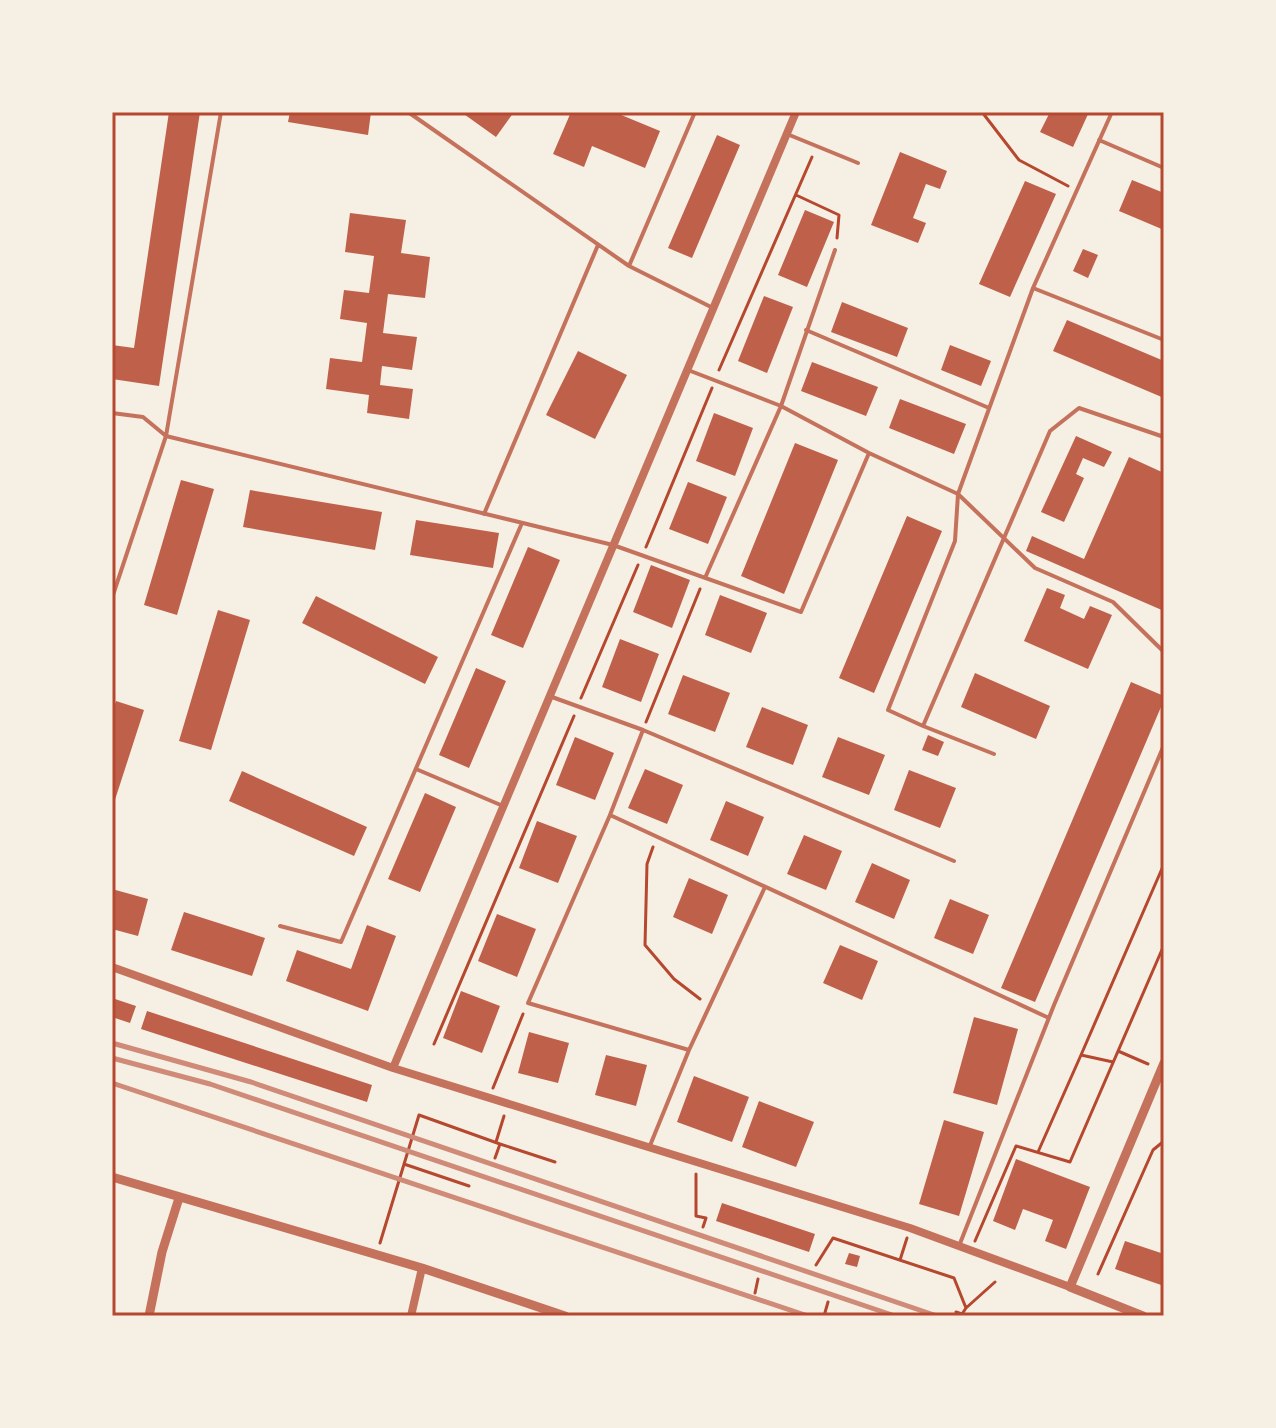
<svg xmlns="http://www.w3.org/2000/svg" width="1276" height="1428" viewBox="0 0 1276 1428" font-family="Merriweather,serif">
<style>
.building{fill:#bf614a}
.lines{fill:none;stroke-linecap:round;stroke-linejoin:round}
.path{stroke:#b5482f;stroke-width:3}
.service{stroke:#c5725c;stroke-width:4}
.minor{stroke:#c5725c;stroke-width:8}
.tertiary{stroke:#c5725c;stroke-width:9}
.rail{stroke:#cf8b77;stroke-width:5}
.neatline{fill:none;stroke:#b5482f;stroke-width:3}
</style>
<rect width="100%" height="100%" fill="#f6efe4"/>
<path class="building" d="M169,112H200L159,386L112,379V345L134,348Z
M290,112H371L368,135L288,122Z
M461,112H514L496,137Z
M571,112H614L660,131L645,168L592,146L584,167L553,154Z
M1050,112H1089L1073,147L1040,132Z
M717,135L740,145L692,258L668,248Z
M900,152L947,171L940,189L926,184L913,218L926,223L918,243L871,225Z
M1132,180L1164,193V230L1119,211Z
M1025,181L1056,194L1010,297L979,284Z
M805,210L834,222L807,287L778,275Z
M350,213L406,220L401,253L430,257L425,298L388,294L383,333L417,337L412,370L382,366L380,385L413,389L409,419L367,413L369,395L326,389L330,358L362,362L367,323L340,319L344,290L369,293L374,256L345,252Z
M1083,249L1098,255L1088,278L1073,271Z
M764,296L793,307L767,373L738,361Z
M842,302L908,328L897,357L831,332Z
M1067,320L1164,361V398L1053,351Z
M950,345L991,361L981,386L941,370Z
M578,351L627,375L595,439L546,415Z
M812,362L878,387L866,416L801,391Z
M900,399L966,424L954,454L889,428Z
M714,413L753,428L735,476L696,461Z
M1076,436L1112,452L1104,467L1083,458L1076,474L1084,478L1064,522L1041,512Z
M795,443L838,460L784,594L741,576Z
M1129,457L1164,473V611L1026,551L1032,536L1084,559Z
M181,480L214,489L177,615L144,605Z
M688,482L727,497L708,544L669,529Z
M250,490L382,512L375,550L243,527Z
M907,516L942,531L874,693L839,678Z
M416,520L499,533L493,568L410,555Z
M528,547L560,560L523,648L491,635Z
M651,565L690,580L672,628L633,612Z
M1047,588L1065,595L1060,608L1084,619L1090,606L1112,615L1088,669L1024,641Z
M720,595L767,613L751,653L705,635Z
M316,596L438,657L425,684L302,623Z
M218,610L250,620L211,750L179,741Z
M620,639L659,654L641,702L602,687Z
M476,668L506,681L469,768L439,755Z
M975,673L1050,706L1036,739L961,707Z
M683,675L730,693L715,732L668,714Z
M1131,682L1164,696V700L1035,1002L1001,988Z
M116,701L144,710L113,806L112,713Z
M762,707L808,725L793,765L746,747Z
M928,735L944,742L938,756L922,750Z
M575,737L614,753L595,800L556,785Z
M838,737L885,755L869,795L822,777Z
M645,769L683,785L667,824L628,808Z
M909,770L956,788L940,828L894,810Z
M242,771L367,827L354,856L229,801Z
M425,793L456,807L420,892L388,879Z
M726,801L764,817L748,856L710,840Z
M537,821L577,836L558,883L519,868Z
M804,835L842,851L826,890L787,874Z
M872,863L910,880L894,919L855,902Z
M689,878L728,895L712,934L673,917Z
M112,889L148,899L138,936L112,929Z
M950,899L989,915L973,954L934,938Z
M184,912L265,938L252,976L171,950Z
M497,914L536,929L517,977L478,961Z
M367,925L396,936L368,1011L286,981L297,950L351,969Z
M840,945L878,961L862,1000L823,983Z
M461,991L500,1006L482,1053L443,1038Z
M112,998L136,1006L130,1023L112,1017Z
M147,1011L372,1085L367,1102L141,1029Z
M974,1017L1018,1029L997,1105L953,1093Z
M529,1032L569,1043L558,1083L518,1073Z
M606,1055L647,1065L636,1106L595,1095Z
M694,1076L749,1097L732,1142L677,1122Z
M759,1101L814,1122L796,1167L742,1147Z
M944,1120L984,1132L959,1216L919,1204Z
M1016,1159L1090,1187L1066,1249L1045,1241L1053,1220L1023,1209L1015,1230L993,1221Z
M722,1203L815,1234L809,1252L716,1221Z
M1125,1241L1164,1254V1286L1115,1269Z
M849,1253L860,1256L857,1267L845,1264Z"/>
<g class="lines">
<path class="path" d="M982,112L1019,160L1068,186
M796,195L839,215L837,238
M719,370L812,157
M646,547L712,388
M581,698L638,565
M646,722L700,589
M653,847L647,864L645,945L674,979L700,999
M434,1044L574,716
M1118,1051L1148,1064
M1113,1062L1081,1055L1164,864
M493,1088L523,1014
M496,1142L504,1116
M500,1144L555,1162
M1038,1152L1081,1055
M404,1164L469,1186
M696,1174V1216L706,1218L703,1227
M975,1241L1016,1146L1070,1162L1164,945
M380,1243L419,1115L500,1144L495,1158
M900,1260L907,1238
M816,1265L833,1238L954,1278L966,1308L962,1314
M1098,1274L1153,1150L1164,1141
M755,1293L758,1279
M966,1308L995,1282
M956,1312L968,1316
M824,1316L828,1302"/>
<path class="service" d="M408,112L629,266L713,308
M112,116L113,112
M787,134L858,163
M1099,140L1164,168
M629,266L695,112
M1033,288L1164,340
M806,330L989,408
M688,370L781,406L869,453L958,494L1035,568L1113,602L1164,652
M112,413L143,417L166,436L613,545L801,612L869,453
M484,514L598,245
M705,578L781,406L835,250
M112,598L166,436L221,112
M552,697L643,730L610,815L1049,1018
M923,726L888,710L955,541L958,494L1033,288L1112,112
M643,730L954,861
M994,754L923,726L1050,431L1079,408L1164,437
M416,769L503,806
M610,815L528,1003L689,1050
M280,926L341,942L522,523
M649,1148L689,1050L765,887
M959,1246L1054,1005L1164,745"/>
<path class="minor" d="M112,967L393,1068L910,1228L1070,1287
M393,1068L796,112
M411,1316L422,1268"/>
<path class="tertiary" d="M112,1177L422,1268L565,1316
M149,1316L162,1252L179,1198
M1143,1316L1070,1287L1164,1063"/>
<path class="rail" d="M112,1043L251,1082L937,1316
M112,1058L210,1084L895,1316
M112,1083L808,1316"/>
</g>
<rect width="1276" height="1428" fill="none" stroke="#f6efe4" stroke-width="228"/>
<rect x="114" y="114" width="1048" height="1200" class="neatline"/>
</svg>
